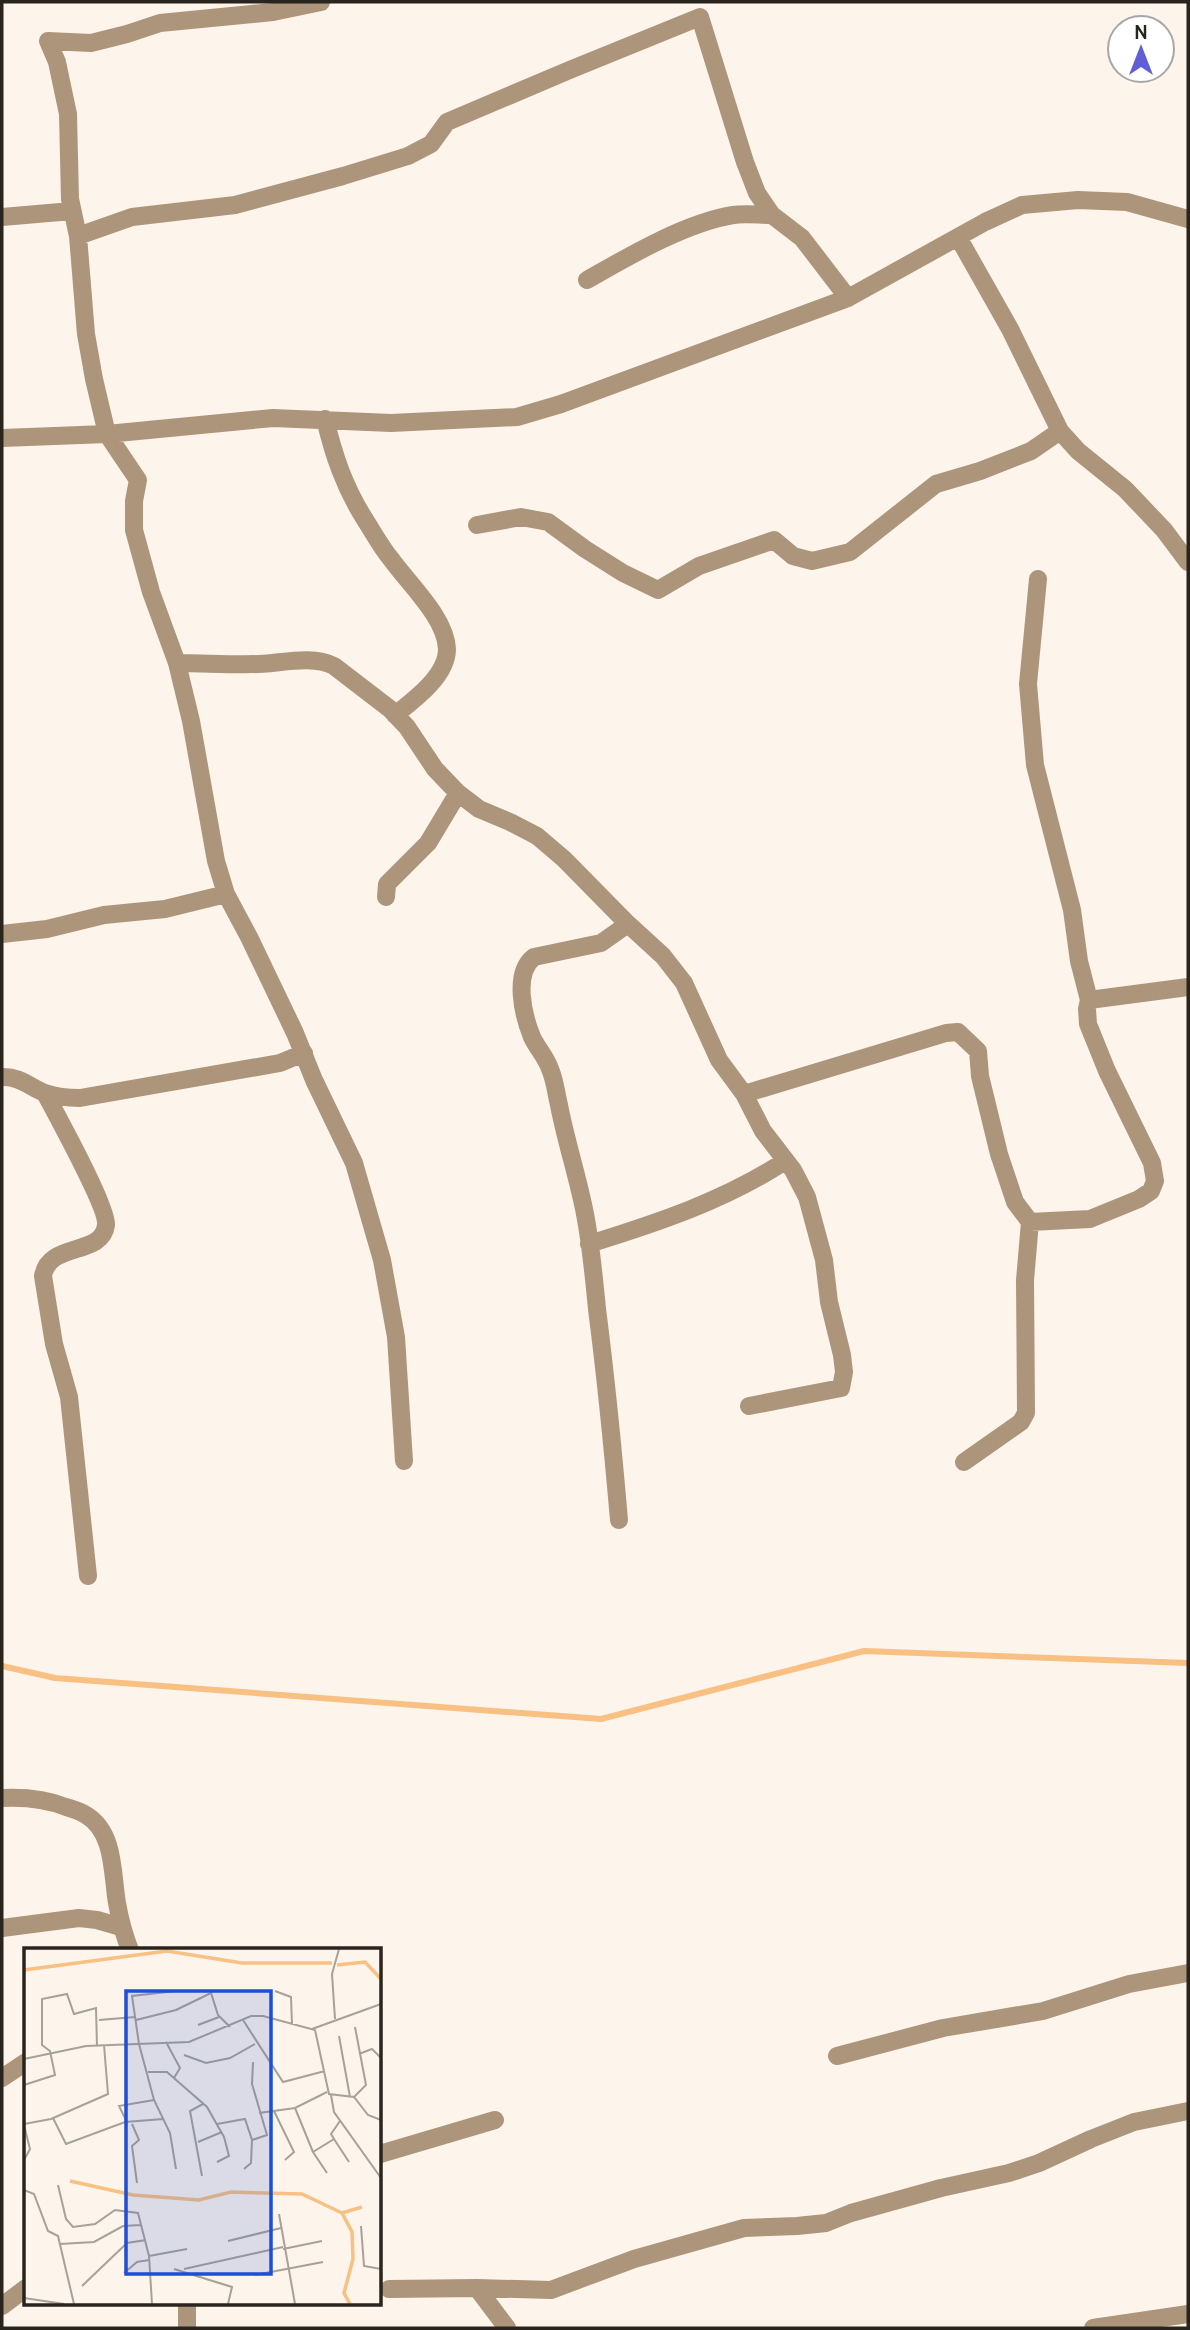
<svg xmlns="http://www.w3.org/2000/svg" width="1190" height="2330" viewBox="0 0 1190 2330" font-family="Cabin,sans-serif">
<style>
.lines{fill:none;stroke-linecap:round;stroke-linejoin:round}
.stream{stroke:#f8c082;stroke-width:6}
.street{stroke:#ad957c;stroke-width:18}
.inset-river{fill:none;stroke:#f8c082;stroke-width:3.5}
.inset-road{fill:none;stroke:#a8a199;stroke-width:2}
.view{fill:#1d4ed8;fill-opacity:0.15;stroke:#1d4ed8;stroke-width:3.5}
.inset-edge{fill:none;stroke:#29241e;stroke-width:3.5}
</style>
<rect width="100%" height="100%" fill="#fdf4eb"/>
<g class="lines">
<path class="stream" d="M2,1666L55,1678L601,1719L864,1651L1188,1663"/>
<path class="street" d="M321,2L273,12L160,23L127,34L91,43L48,41L57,62L68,114L70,199L78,236L86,334L94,379L107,434L138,480L134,501V530L151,592L177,663L191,721L216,861L226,894L249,937L295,1033L314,1080L354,1163L382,1260L396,1337L404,1461
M2,217L72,211
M78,236L132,217L235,205L343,176L408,156L431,144L447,122L572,69L700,17L745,162L757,193L772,215L802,238L848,298
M958,237L1010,329L1060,431L1078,451L1125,489L1164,530L1188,562
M587,280C629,256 685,223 733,215C745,213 759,215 772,215
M325,419C334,456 344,486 364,518C373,532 381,547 391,559C409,584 446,618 447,649C447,676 414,700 395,715
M2,438L107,434L273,418L391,423L517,417L561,404L848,298L985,222L1022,205L1078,200L1127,202L1188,219
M477,525L521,517L548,522L585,549L623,573L658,590L699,566L774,540L793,556L812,561L850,552L936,484L980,471L1031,451L1060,431
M177,663C204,663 232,665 259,664C283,663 312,655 334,666L390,709L407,727L435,769L458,793L479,809L510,822L537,836L564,859L628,924L663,956L684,983L719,1060L744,1094L763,1131L793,1170L807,1197L824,1260L829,1302L842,1355L844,1372L841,1388L749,1406
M386,897L387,884L428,843L458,793
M2,934L47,929L104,915L165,909L226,894
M1089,1000L1188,987
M2,1077C19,1076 30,1087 45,1093C57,1097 68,1098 80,1098L280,1063L304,1053
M45,1093C56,1114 108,1208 106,1225C102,1257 49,1241 43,1276L54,1344L69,1397L88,1576
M744,1094L946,1033L958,1032L978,1051L980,1076L999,1154L1015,1202L1030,1222L1025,1280L1026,1413L1021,1422L964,1462
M1030,1222L1090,1219L1139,1199L1151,1191L1155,1181L1152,1163L1107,1071L1088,1024L1087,1009L1089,1000L1079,961L1072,910L1035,765L1028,684L1038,579
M589,1244C657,1223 726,1200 785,1161
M619,1520C613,1450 606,1379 597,1309C594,1277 591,1245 585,1214C578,1177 566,1142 559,1105C556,1093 555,1080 550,1069C546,1057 537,1048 532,1037C523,1015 513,973 534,957L601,943L628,924
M2,1798C23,1797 46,1799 66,1807C72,1809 80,1811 86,1815C115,1832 112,1874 117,1903C120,1920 124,1935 130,1950
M2,1928L79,1918L97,1920L121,1927
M837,2056L943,2028L1043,2011L1129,1984L1188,1973
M2,2078L26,2062
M380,2154L495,2120
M477,2288L551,2290L634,2259L744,2228L797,2226L826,2223L851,2213L941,2188L1009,2173L1039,2163L1091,2139L1134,2122L1188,2111
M389,2289L477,2288L507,2328
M2,2306L26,2288
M187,2328V2304
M1093,2328L1188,2314"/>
</g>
<g transform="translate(24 1948)">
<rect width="357" height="357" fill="#fdf4eb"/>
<path class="inset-river" d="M313,17L341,14L357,31M0,22L143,3L218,15H308M46,233L109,247L175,252L207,244L278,246L318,265L338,259M318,265L328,284L329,311L320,345L326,356"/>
<path class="inset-road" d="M251,43L267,49L268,76M311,71L308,26L315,1M75,72L111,69M112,72L152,62L187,45L194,67L206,79M219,72L259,134L301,123M174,77L195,69M288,81L357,56M315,88L326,149M142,94L156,120L150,130M335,106L348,101L357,110M160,107L182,115L206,110L231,96M0,111L62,98L165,94L227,68H239L291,82L305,146L330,149L344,167L357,172M124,124H143L183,159L200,189L205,208L193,214M0,137L31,127L26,103L18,97V51L43,46L50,66L72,60L73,98M307,147L310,164L357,230M330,149L342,137L331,79M271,160L289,204M250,163L270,204L261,212M235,165L271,160L303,144M29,170L42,196L101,174L139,171M103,174L95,158L130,152M0,176L27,171L84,146L80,97M108,176L115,192L108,198L113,235M193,176L221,171L228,192L227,215L220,221M0,177L6,201L0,212M310,191L325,214M228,192L243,187L228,136L229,114M174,194L198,184M152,221L146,185L130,152L115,96L108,48L152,43M303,225L289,204L310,191L307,186L316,173M178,228L166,163L179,156M34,237L42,271L49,279L71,276L91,262L114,265L125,308L128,356M0,242L10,246L24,283L34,288L50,356M255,266L271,356M337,278L340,318L357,321M204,293L257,280M36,296L70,294L99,278L117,277M259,301L298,293M125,308L163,301M150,321L208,339L204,356M160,321L259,299M100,325L113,314L125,312M231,327L299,314M58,338L103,295L122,292M0,350L40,356"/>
<path class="view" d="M102,43H247V326H102Z"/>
<rect width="357" height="357" class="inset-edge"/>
</g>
<rect width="1190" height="2330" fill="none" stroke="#29241e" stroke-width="7"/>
<g transform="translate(1141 49)"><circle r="33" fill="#ffffff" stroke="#a9a7a5" stroke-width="2"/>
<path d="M0-5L12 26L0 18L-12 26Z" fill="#5f5ed7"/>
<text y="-10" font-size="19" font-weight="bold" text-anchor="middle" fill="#29241e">N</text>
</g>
</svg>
